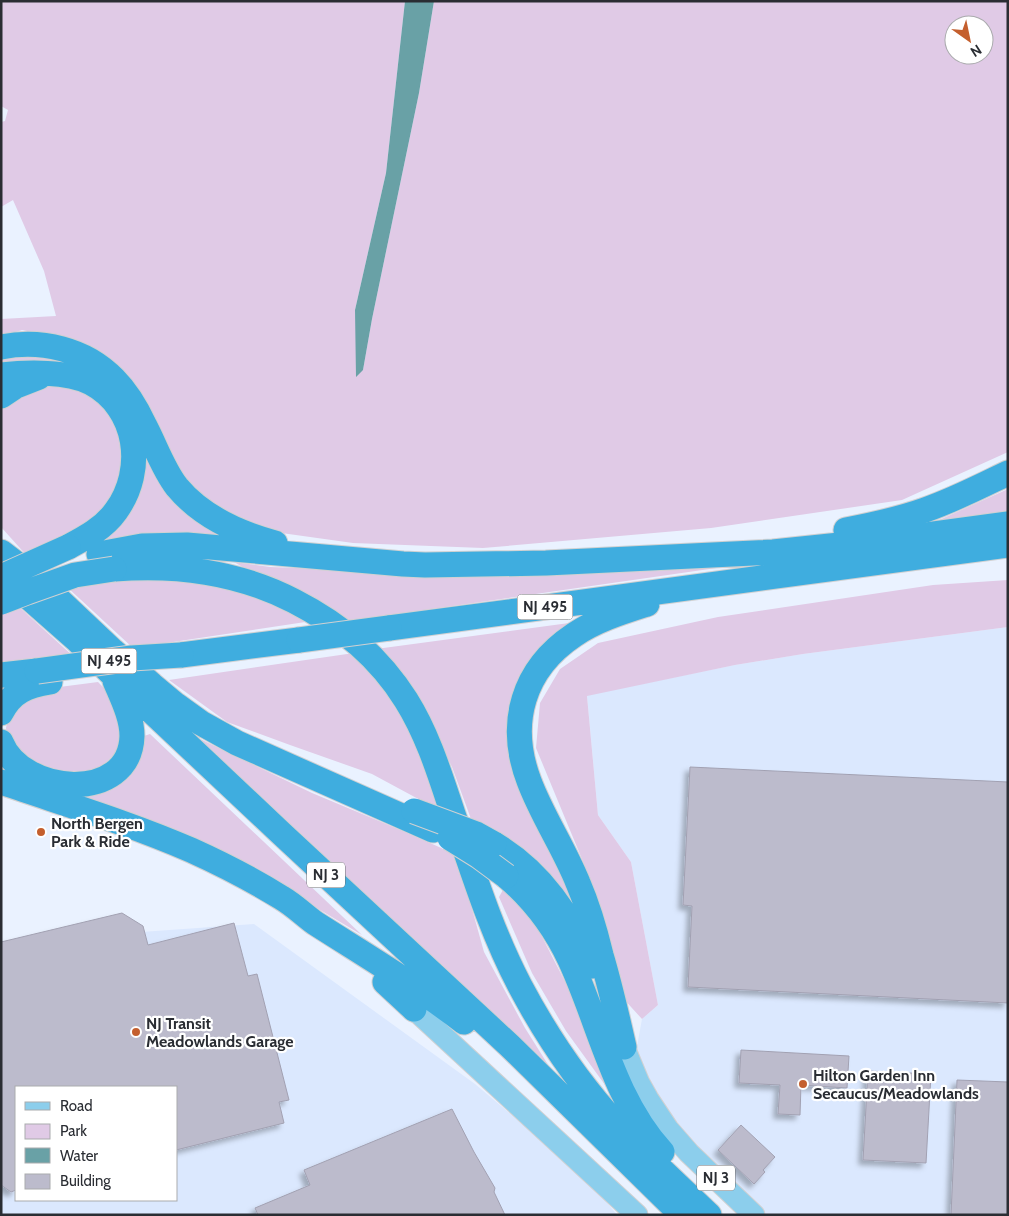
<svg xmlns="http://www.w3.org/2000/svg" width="1009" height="1216" viewBox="0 0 1009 1216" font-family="Cabin,sans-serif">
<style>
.built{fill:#dbe8fe;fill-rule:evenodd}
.green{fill:#e0cae6;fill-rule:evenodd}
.water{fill:#69a1a6}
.building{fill:#bcbbcc;stroke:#a2a1b2;filter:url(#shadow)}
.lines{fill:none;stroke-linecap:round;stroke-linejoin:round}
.major-casing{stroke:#d0d1d2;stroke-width:23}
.highway-casing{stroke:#d0d1d2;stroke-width:27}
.major{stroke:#8cceec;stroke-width:21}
.highway{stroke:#3faddf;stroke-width:25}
.highway-bridge-casing{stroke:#d0d1d2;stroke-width:27;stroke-linecap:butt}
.highway-bridge{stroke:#3faddf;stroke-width:25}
.poi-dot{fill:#c45f2e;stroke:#fff;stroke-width:2}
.labels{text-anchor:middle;stroke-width:4.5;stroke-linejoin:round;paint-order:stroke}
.shield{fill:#fff;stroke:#6a6c70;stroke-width:1}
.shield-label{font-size:15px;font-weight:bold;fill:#2a2d33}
.poi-label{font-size:16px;font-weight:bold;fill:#2a2d33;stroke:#fff;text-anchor:start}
</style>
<defs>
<filter id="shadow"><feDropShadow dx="-4.5" dy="4.5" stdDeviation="2.5" flood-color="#0004"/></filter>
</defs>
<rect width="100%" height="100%" fill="#eaf2ff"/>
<path class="built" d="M1008,627V1215H754L678,1141L636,1052L642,1019L658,1005L631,862L598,815L587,695L735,665L803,654Z
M254,924L475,1084L589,1180L617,1215H1V942ZM16,1087H176V1200H16Z"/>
<path class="green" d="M1,1H405L386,173L355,310L363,370L372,319L419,93L434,1H1008V452L902,500L711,528L483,548L353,543L260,530L213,508L177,476L80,342L22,330L1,337V319L56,316L44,271L13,200L1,207V122L5,121L8,110L1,106ZM954,25H984V55H954Z
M34,349L63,355L76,360L96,372L115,388L126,403L168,485L181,500L195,513L231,535L229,538L165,536L129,541L74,552L71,550C87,543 104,536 116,522C156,475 147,401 88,374C61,362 30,368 1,369V353L18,350Z
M46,386H58L73,388L92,397L103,405L115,423L122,442V464L116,489L98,516L28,557L1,527V407L3,405Z
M1008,489V512L928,525Z
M234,562L270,567L374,571L744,564L342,622L281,589Z
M186,579L252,595L312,621L133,648L67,587L98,580Z
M1008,580V627L803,654L735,665L587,696L598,815L631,862L658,1005L642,1019L621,996L596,893L536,748L540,703L560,669L598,643L718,617L933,585Z
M18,606L74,657L1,664V613Z
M584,621L508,731L582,915L471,819L452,767L421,706L376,649Z
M354,653L385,692L422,749L448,815L372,774L290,745L227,722L169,680Z
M98,682L111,695L119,710L120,748L97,772L49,774L8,740L6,728L8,718L16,706L44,689Z
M150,734L362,935L250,868L72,798L144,736Z
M192,735L312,793L403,831L457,855L484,952L525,1028L557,1079Z
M504,888L537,927L576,1003L613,1096L566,1031L532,973L499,897Z"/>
<path class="water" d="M405,1H434L419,93L372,319L363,370L356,377L355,310L386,173Z"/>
<path class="building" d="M690,767L1008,782V1003L688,987L692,906L683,905Z
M122,913L143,926L148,945L234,923L248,976L257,974L289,1100L279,1102L284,1123L176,1150V1087H16V1190L11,1192L1,1185V942Z
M741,1050L849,1056L847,1088L801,1085L800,1115L778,1114L780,1085L739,1083Z
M868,1071L931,1074L926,1163L863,1160Z
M957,1080L1008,1082V1215H951Z
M452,1109L474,1152L495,1188L494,1192L505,1215H258L255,1208L310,1185L304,1170Z
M741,1125L775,1157L763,1170L765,1172L754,1184L718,1150Z"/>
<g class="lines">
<g class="major-casing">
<path id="major" d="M414,1009L637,1215
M624,1047L639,1083L648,1099L668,1129L689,1153L754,1215"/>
</g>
<g class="highway-casing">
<path id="highway" d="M1,347C41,339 85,349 114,379C127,392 137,409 145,426C156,447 163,469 177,487C202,517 238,533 275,543
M1,375C27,372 68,371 91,383C138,408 146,470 116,511C104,528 85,538 68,547
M1,396L16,386L39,377
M846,530C872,525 900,519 925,510C954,500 981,486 1008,473
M1,552L40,582L113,651L152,685L176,705L201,723L237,743L433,830
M99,554L142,546L187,545L403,564L425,565L546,563L773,552L897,539L1008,524
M114,569C177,564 238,572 294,601C339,624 379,657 406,700C428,735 440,775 453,814C473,872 491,931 520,986C546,1035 579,1084 617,1125C646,1157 678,1185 709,1215
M9,580L76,639L112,674L283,835L510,1046L682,1215
M389,628L1008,545
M181,655L299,640
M1,675L37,671
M1,713C12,691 27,686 50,682
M1,742C22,795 130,804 132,736C132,717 122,698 115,681
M1,782C65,804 129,823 191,850C222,864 253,880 282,898C294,905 304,915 315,923C365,955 417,986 464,1022
M494,844C540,871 572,917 591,966
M506,876C533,899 555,928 570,960C600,1025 613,1098 662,1152
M385,982L414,1009
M624,1047C617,1016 610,985 601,955C595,930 588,906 578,883C564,848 542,816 529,781C507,723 523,669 574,635C596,620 622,612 647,604"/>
</g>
<use href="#major" class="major"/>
<use href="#highway" class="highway"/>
<g class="highway-bridge-casing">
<path id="highway-bridge" d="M1,577L68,547
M1,602L27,592L75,575L114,569
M299,640L389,628
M37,671L132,658L181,655
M414,811L476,834L494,844
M450,838L479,856L506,876"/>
</g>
<use href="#highway-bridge" class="highway-bridge"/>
</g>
<g class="poi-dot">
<circle cx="41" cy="832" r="5"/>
<circle cx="136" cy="1032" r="5"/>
<circle cx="803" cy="1084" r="5"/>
</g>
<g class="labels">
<g class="shield">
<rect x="517.5" y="594.5" width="55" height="25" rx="4"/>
<rect x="81.5" y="648.5" width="55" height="25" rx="4"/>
<rect x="307" y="862.5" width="38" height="25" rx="4"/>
<rect x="697" y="1165.5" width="38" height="25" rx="4"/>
</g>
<g class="shield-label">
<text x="545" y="612">NJ 495</text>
<text x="109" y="666">NJ 495</text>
<text x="326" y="880">NJ 3</text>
<text x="716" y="1183">NJ 3</text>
</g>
<g class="poi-label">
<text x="51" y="829">North Bergen<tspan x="51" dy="18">Park &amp; Ride</tspan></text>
<text x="146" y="1029">NJ Transit<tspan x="146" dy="18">Meadowlands Garage</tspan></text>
<text x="813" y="1081">Hilton Garden Inn<tspan x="813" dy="18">Secaucus/Meadowlands</tspan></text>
</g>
</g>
<rect width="1009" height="1216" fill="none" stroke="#2a2d33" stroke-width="5"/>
<rect x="15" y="1086" width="162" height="115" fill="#ffffff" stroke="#aaabad"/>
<rect x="25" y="1102" width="25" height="8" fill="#8cceec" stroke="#aaabad"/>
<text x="60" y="1111" font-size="15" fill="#2a2d33">Road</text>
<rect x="25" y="1124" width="25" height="15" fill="#e0cae6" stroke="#aaabad"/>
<text x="60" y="1136" font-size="15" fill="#2a2d33">Park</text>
<rect x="25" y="1148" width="25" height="15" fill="#69a1a6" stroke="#aaabad"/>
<text x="60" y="1161" font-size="15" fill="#2a2d33">Water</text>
<rect x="25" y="1174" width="25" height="15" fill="#bcbbcc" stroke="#aaabad"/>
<text x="60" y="1186" font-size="15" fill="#2a2d33">Building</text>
<g transform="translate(969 40) rotate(147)"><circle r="24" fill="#ffffff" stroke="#aaabad"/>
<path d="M0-4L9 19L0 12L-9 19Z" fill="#c45f2e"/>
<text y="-8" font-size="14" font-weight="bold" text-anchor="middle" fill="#2a2d33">N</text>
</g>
</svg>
